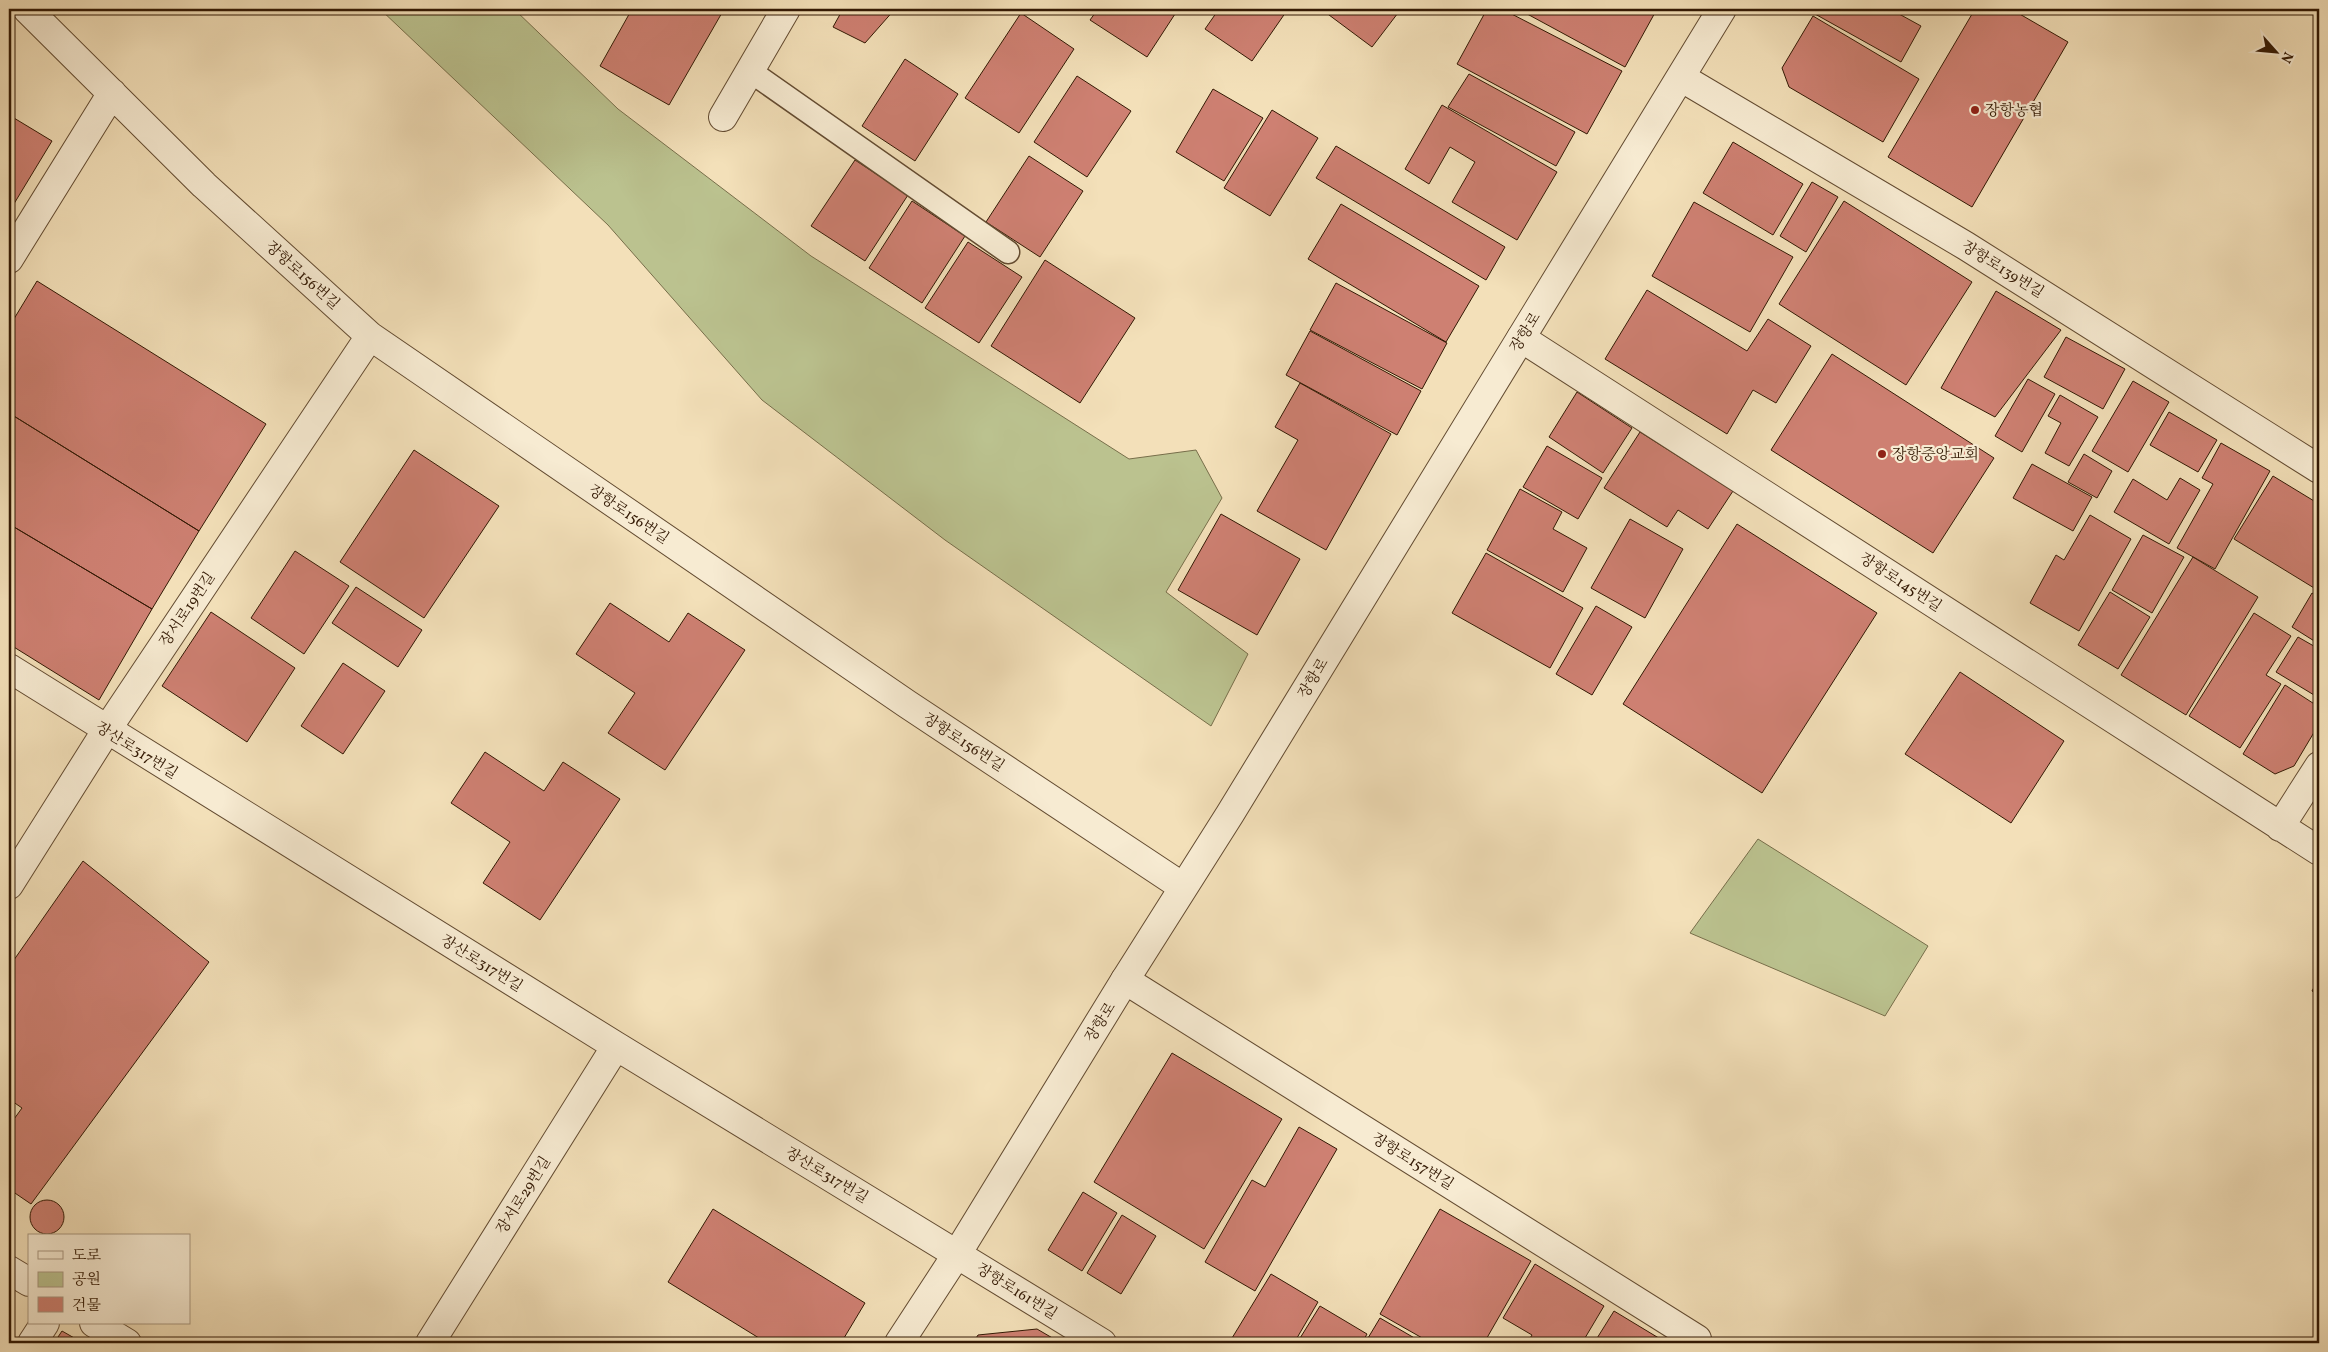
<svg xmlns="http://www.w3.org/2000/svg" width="2328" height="1352" viewBox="0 0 2328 1352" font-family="Vollkorn,'Noto Serif KR',serif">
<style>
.green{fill:#bbc28f;stroke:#776e4a}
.building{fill:#ce8072;stroke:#331904}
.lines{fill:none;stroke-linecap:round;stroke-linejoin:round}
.service-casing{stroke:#634b31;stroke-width:25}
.minor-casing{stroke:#634b31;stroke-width:30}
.tertiary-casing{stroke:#634b31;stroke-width:30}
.service{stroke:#f7ebd2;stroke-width:22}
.minor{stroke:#f7ebd2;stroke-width:28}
.tertiary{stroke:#f7ebd2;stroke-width:28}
.poi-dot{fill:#8f2418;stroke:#f7ebd2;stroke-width:2}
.labels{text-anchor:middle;stroke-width:4.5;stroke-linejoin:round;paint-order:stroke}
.poi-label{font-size:15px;fill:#331904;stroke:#f7ebd2;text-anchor:start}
.street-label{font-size:15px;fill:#331904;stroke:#f7ebd2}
</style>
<rect width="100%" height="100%" fill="#f3e0b9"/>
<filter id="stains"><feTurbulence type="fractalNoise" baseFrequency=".004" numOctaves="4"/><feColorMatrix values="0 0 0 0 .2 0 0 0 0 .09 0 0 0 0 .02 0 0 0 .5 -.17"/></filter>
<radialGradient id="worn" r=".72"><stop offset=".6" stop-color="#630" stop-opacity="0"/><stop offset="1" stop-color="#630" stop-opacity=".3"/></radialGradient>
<path class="green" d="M380,9H514L618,109L811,256L1129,459L1196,450L1222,498L1166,592L1248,654L1211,726L945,540L762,400L608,225Z
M1758,839L1928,946L1885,1016L1690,933Z"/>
<path class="building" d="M632,9H719L723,11L669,105L600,66Z
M843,9H895L865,43L833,27Z
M1098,9H1168L1175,14L1147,57L1090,20Z
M1219,9H1288L1252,61L1205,29Z
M1321,9H1401L1372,47Z
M1487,9H1502L1622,71L1587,134L1457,64Z
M1518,9H1657L1625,67Z
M1818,9H1890L1921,26L1901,62L1815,14Z
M1975,9H2011L2068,42L1972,207L1888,157Z
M1021,13L1074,49L1019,133L965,98Z
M1813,16L1919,79L1883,142L1789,87L1782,68Z
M905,59L958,94L915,161L862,126Z
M1469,74L1575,132L1556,166L1448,107Z
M1077,76L1131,111L1087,177L1034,142Z
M1213,89L1263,118L1224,181L1176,152Z
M1442,105L1557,172L1517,240L1452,202L1475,162L1450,147L1429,184L1405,169Z
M1272,110L1318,138L1270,216L1224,188Z
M9,115L52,141L9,212Z
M1733,142L1803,184L1773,235L1703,193Z
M1336,146L1505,247L1486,280L1316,178Z
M1029,156L1083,191L1040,257L986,222Z
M855,160L908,195L865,261L811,226Z
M1812,182L1838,197L1806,252L1780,236Z
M912,201L965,236L922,303L869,268Z
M1844,201L1972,282L1906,385L1779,304Z
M1694,202L1793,257L1750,332L1652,276Z
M1341,204L1479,286L1446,342L1308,259Z
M968,242L1022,277L979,343L925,308Z
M1045,260L1135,318L1080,403L991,346Z
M37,281L266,424L199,531L9,413V327Z
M1336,283L1447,343L1422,389L1310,330Z
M1647,290L1747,351L1768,319L1811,346L1776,403L1753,390L1727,434L1605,359Z
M1996,291L2061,330L1995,417L1941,388Z
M1310,331L1421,391L1397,435L1286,375Z
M2066,337L2125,369L2103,409L2044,377Z
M1832,354L1994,458L1933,553L1771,450Z
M2028,379L2055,394L2022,452L1995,436Z
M2133,381L2169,402L2128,472L2092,451Z
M1300,383L1391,434L1326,550L1257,511L1298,440L1275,427Z
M1577,392L1632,428L1603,473L1549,437Z
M2060,395L2098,417L2069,466L2045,453L2061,423L2048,416Z
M2169,412L2217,440L2198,472L2150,445Z
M9,413L199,531L152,609L9,524Z
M1640,432L1733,491L1708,529L1678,510L1667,527L1604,488Z
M2221,443L2270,471L2215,569L2177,548L2213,484L2202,478Z
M1547,446L1602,478L1578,519L1523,487Z
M414,450L499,506L424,618L340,562Z
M2084,454L2112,471L2097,498L2068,482Z
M2032,464L2092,497L2073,531L2013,498Z
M2273,476L2319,504V591L2234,539Z
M2180,478L2200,490L2169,544L2114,512L2133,479L2167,500Z
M1520,489L1562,512L1553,529L1587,548L1563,592L1487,550Z
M1221,514L1300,559L1257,635L1178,590Z
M2090,515L2131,539L2079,631L2030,603L2056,555L2064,560Z
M1630,519L1683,549L1645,618L1591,588Z
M9,524L152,609L99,700L9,644Z
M1737,524L1877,613L1762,793L1623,704Z
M2143,535L2184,557L2152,613L2112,590Z
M295,551L349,586L304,654L251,618Z
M1486,553L1583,608L1550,668L1452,613Z
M2193,557L2258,597L2186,715L2121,675Z
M356,587L422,630L398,667L332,623Z
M2110,592L2150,617L2118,669L2078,645Z
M2312,593L2319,597V644L2292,627Z
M610,603L669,642L688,613L745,650L665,770L608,733L635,693L576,654Z
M1596,606L1632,627L1592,695L1556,674Z
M211,612L295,668L247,742L162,686Z
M2254,613L2291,636L2266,675L2281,684L2240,748L2189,716Z
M2298,637L2319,649V698L2276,672Z
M343,663L385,691L343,754L301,726Z
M1960,672L2064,741L2011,823L1905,754Z
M2285,685L2319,707V724L2294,766L2275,774L2243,754Z
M485,752L544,791L563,762L620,799L540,920L483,883L510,842L451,803Z
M83,861L209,962L31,1204L9,1189V1126L22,1108L9,1099V967Z
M2319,978V995L2312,991Z
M1172,1053L1282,1119L1204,1249L1094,1182Z
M1299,1127L1337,1149L1255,1291L1205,1262L1252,1180L1265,1187Z
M1083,1192L1117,1213L1082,1271L1048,1250Z
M30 1217a17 17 0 1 1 34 0a17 17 0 1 1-34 0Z
M713,1209L865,1303L841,1343H767L668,1282Z
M1440,1209L1531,1261L1484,1343H1431L1380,1314Z
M1122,1215L1156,1236L1121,1294L1087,1273Z
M1535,1264L1604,1306L1582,1343H1527L1532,1335L1503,1318Z
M1271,1274L1318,1302L1294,1343H1229Z
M1320,1306L1367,1334L1362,1343H1297Z
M1614,1311L1662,1340L1660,1343H1594Z
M1380,1318L1423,1343H1365Z
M1037,1329L1061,1343H973L978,1335Z
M62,1331L83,1343H54Z"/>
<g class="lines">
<g class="service-casing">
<path id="service" d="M750,71L1008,252"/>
</g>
<g class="minor-casing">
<path id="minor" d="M27,9L204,185L370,336L907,704L1183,887
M1682,78L1966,246L2319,469
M723,117L786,9
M9,259L112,93
M1521,338L2319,851
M9,668L616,1046L1102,1343
M2280,827L2319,766
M9,885L106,731L370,336
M1125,980L1697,1339L1695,1343
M9,1270L29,1282
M94,1323L127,1343
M32,1343L45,1323
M430,1343L616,1046"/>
</g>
<g class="tertiary-casing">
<path id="tertiary" d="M899,1343L957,1254L1125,980L1230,814L1722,9"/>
</g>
<use href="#service" class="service"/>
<use href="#minor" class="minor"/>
<use href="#tertiary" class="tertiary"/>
</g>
<g class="poi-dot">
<circle cx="1975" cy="110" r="5"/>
<circle cx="1882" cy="454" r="5"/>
</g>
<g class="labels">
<g class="poi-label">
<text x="1985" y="115">장항농협</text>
<text x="1892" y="459">장항중앙교회</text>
</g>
<g class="street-label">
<text transform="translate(2003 269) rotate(32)" y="5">장항로139번길</text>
<text transform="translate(303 275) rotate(42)" y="5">장항로156번길</text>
<text transform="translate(1525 332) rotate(-58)" y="5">장항로</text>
<text transform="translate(629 514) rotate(34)" y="5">장항로156번길</text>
<text transform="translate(1901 582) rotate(33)" y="5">장항로145번길</text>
<text transform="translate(187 609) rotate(-56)" y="5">장서로19번길</text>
<text transform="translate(1313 678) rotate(-59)" y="5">장항로</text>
<text transform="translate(964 742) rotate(33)" y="5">장항로156번길</text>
<text transform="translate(137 750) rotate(32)" y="5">장산로317번길</text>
<text transform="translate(482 963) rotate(32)" y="5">장산로317번길</text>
<text transform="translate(1100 1022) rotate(-58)" y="5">장항로</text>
<text transform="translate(1413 1161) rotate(32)" y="5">장항로157번길</text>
<text transform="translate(827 1175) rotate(31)" y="5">장산로317번길</text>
<text transform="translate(523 1195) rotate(-58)" y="5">장서로29번길</text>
<text transform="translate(1017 1291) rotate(32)" y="5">장항로161번길</text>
</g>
</g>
<rect width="2328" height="1352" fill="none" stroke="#f3e0b9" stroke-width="30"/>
<rect x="10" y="10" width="2308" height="1332" fill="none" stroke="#331904" stroke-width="2.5"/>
<rect x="15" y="15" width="2298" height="1322" fill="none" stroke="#331904"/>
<rect x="28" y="1234" width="162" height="90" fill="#f7ebd2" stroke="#a99780"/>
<rect x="38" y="1251" width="25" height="8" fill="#f7ebd2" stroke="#a99780"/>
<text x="72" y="1260" font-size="15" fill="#331904">도로</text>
<rect x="38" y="1272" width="25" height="15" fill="#bbc28f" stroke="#a99780"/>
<text x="72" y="1284" font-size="15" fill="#331904">공원</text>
<rect x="38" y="1297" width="25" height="15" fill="#ce8072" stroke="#a99780"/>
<text x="72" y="1310" font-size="15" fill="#331904">건물</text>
<g transform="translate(2276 52) rotate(117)" stroke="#f7ebd2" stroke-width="4" paint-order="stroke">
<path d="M0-4L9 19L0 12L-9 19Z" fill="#331904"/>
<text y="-8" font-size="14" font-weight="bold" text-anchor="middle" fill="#331904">N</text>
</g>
<rect width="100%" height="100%" filter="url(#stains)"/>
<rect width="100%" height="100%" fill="url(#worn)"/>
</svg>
